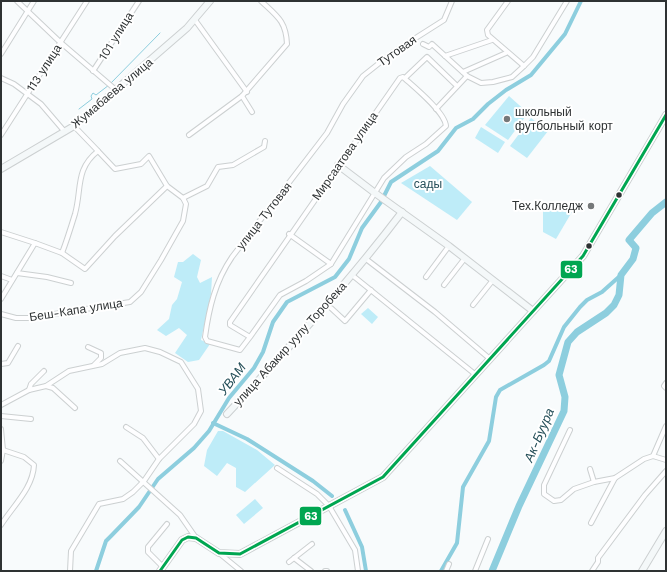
<svg xmlns="http://www.w3.org/2000/svg" width="667" height="572" viewBox="0 0 667 572" font-family="'Work Sans',sans-serif">
<style>
.green{fill:#beecf8}
.lines{fill:none;stroke-linecap:round;stroke-linejoin:round}
.stream{stroke:#8dcede;stroke-width:1}
.canal{stroke:#8dcede;stroke-width:4}
.river{stroke:#8dcede;stroke-width:7}
.street-casing{stroke:#ccd0d1;stroke-width:6}
.secondary-casing{stroke:#ccd0d1;stroke-width:8}
.street{stroke:#fefeff;stroke-width:4}
.secondary{stroke:#f4f8f9;stroke-width:6}
.bus-1-casing{stroke:#fff;stroke-width:6}
.bus-1{stroke:#00a651;stroke-width:3}
.poi-dot{fill:#757879;stroke:#fff;stroke-width:1.5}
.bus-dot{fill:#2e3233;stroke:#fff;stroke-width:1.5}
.labels{text-anchor:middle;dominant-baseline:central;stroke-width:4;stroke-linejoin:round;paint-order:stroke}
.street-label{font-size:12px;fill:#2e3233;stroke:#fff}
.poi-label{font-size:12px;fill:#2e3233;stroke:#fff;text-anchor:start}
.park-label{font-size:12px;fill:#264f5a;stroke:#fff}
.water-label{font-size:13px;font-style:italic;fill:#254f59;stroke:#fff}
.line-badge{stroke:#fff;stroke-width:1.5}
.badge-label{font-size:11px;text-anchor:middle;font-weight:bold;fill:#fff}
</style>
<rect width="100%" height="100%" fill="#f8fbfc"/>
<!-- green -->
<g class="green">
<polygon points="509,96 528,113 508,140 485,125"/>
<polygon points="531,118 548,131 527,158 510,146"/>
<polygon points="481,127 505,142 498,153 475,138"/>
<polygon points="430,166 472,202 457,220 401,183"/>
<polygon points="560,202 576,205 556,239 543,232 543,210"/>
<polygon points="193,254 201,260 197,277 200,283 212,277 211,294 201,340 210,344 199,360 188,362 175,353 187,335 179,328 166,336 157,330 169,319 172,305 177,299 182,282 174,277 178,262 183,262"/>
<polygon points="368,308 378,317 372,324 361,314"/>
<polygon points="218,431 223,431 257,450 275,465 245,492 236,487 236,468 227,463 217,476 204,466 207,450"/>
<polygon points="255,499 263,508 244,524 236,515"/>
</g>
<g class="lines">
<!-- stream -->
<g class="stream">
<polyline points="111,83 160,33"/>
<polyline points="79,109 92,99 91,96 93,93 96,95 109,85"/>
</g>
<!-- canal -->
<g class="canal">
<polyline points="213,423 247,439 313,481 332,496"/>
<polyline points="345,510 362,547 366,571"/>
<polyline points="96,571 106,541 111,536 139,507 158,479 194,448 209,431 229,398 254,368 263,352 273,322 287,302 335,277 349,259 362,228 381,202 391,182 438,151 456,128 473,119 488,104 506,90 531,75 565,34 581,1"/>
<polyline points="441,571 457,543 463,487 489,441 496,397 500,390 544,365 549,361 564,327 580,307 587,300 602,292 621,275"/>
</g>
<!-- river -->
<polyline class="river" points="492,571 519,506 564,411 565,397 559,375 568,342 577,332 606,313 614,305 619,295 621,275 633,259 636,248 629,240 652,213 666,202"/>
<!-- street casing -->
<g class="street-casing">
<g id="street">
<polyline points="17,1 60,42 116,90"/>
<polyline points="508,1 487,30 488,35 524,66 533,57 567,1"/>
<polyline points="195,20 247,92"/>
<polyline points="423,44 429,47 432,44 467,76 481,83 493,82 512,77 524,66"/>
<polyline points="1,54 34,1"/>
<polyline points="445,56 492,40"/>
<polyline points="93,71 139,1"/>
<polyline points="463,72 506,53"/>
<polyline points="1,78 14,84 41,104 65,132"/>
<polyline points="405,78 427,57 457,86"/>
<polyline points="242,96 252,112"/>
<polyline points="436,109 467,76"/>
<polyline points="1,135 87,1"/>
<path d="M189 135 242 96 287 44C286 21 277 16 261 1"/>
<polyline points="183,198 207,186 218,167 233,165 264,147 265,141"/>
<polyline points="1,232 35,243 1,299"/>
<polyline points="289,234 331,264"/>
<polyline points="35,243 62,253 85,269 115,236 167,186"/>
<path d="M62 253C67 240 71 227 75 214 82 189 75 169 98 151L74 126"/>
<polyline points="366,259 435,312 490,359"/>
<polyline points="17,273 47,277 71,283"/>
<polyline points="352,275 476,375"/>
<polyline points="1,276 12,280"/>
<polyline points="426,277 449,246"/>
<polyline points="444,285 465,258"/>
<polyline points="473,305 493,280"/>
<polyline points="331,308 345,321 371,290"/>
<polyline points="1,314 16,318 29,318 130,302 141,292 161,260 183,221 186,204 183,198 167,186 149,156 141,164 115,169 98,151"/>
<path d="M250 337 280 295 306 281 331 264 384 178 406 157 426 144 446 126C445 112 414 87 403 77L400 78 230 322V325L250 337 240 350 207 341 205 337C209 308 215 282 232 257L327 133 343 104 363 76 392 53 444 20 452 1"/>
<polyline points="88,347 101,353 101,358 94,365"/>
<polyline points="1,364 8,363 18,346"/>
<polyline points="666,383 664,386 666,388"/>
<polyline points="46,386 53,388 75,408"/>
<polyline points="29,390 31,384 44,371"/>
<polyline points="1,405 29,390 46,386 69,371 102,364 120,353 145,348 160,352 181,362 198,389 201,411 194,424 159,459 144,481 133,492 123,499 99,504 71,551 70,571"/>
<polyline points="1,416 31,419"/>
<polyline points="126,427 143,438 159,459"/>
<polyline points="1,429 3,450 1,461"/>
<polyline points="570,430 544,485 544,494 554,501 561,500 574,489 594,482 615,478 644,459 653,456 666,460"/>
<polyline points="653,456 666,426"/>
<polyline points="120,461 180,515 196,538"/>
<polyline points="277,468 317,494 329,506 355,550 358,571"/>
<polyline points="590,469 594,482"/>
<polyline points="591,523 615,478"/>
<path d="M1 525C13 506 33 488 34 465L24 457 3 450"/>
<polyline points="219,553 241,571"/>
<polyline points="294,558 311,571"/>
<polyline points="289,562 312,544"/>
<polyline points="163,567 148,552 148,547 167,524"/>
<polyline points="325,571 327,571"/>
<polyline points="446,571 449,564"/>
<polyline points="475,571 488,539"/>
<polyline points="592,571 598,562 598,558 645,495 666,471"/>
</g>
</g>
<!-- secondary casing -->
<g class="secondary-casing">
<g id="secondary">
<polyline points="338,165 375,193 449,246 533,311"/>
<polyline points="1,169 74,126 187,28 210,1"/>
<path d="M227 414C288 349 348 283 402 212"/>
<polyline points="160,571 182,540 188,537 196,538 219,553 240,554 383,477 583,256 666,115"/>
<polyline points="642,571 666,531"/>
</g>
</g>
<!-- street -->
<use href="#street" class="street"/>
<!-- secondary -->
<use href="#secondary" class="secondary"/>
<!-- bus-1 casing -->
<g class="bus-1-casing">
<polyline id="bus-1" points="160,571 182,540 188,537 196,538 219,553 240,554 383,477 583,256 666,115"/>
</g>
<!-- bus-1 -->
<use href="#bus-1" class="bus-1"/>
</g>
<!-- markers -->
<g class="poi-dot">
<circle cx="507" cy="119" r="4"/>
<circle cx="591" cy="206" r="4"/>
</g>
<g class="bus-dot">
<circle cx="619" cy="195" r="3.5"/>
<circle cx="589" cy="246" r="3.5"/>
</g>
<g class="labels">
<!-- street labels -->
<g class="street-label">
<text transform="translate(116 36) rotate(-58)">101 улица</text>
<text transform="translate(397 51) rotate(-35)">Тутовая</text>
<text transform="translate(44 68) rotate(-57)">113 улица</text>
<text transform="translate(112 93) rotate(-40)">Жумабаева улица</text>
<text transform="translate(345 156) rotate(-55)">Мирсаатова улица</text>
<text transform="translate(264 216) rotate(-52)">улица Тутовая</text>
<text transform="translate(76 310) rotate(-9)">Беш-Капа улица</text>
<text transform="translate(290 344) rotate(-48)">улица Абакир уулу Торобека</text>
</g>
<!-- poi labels -->
<g class="poi-label">
<text x="515" y="112">школьный<tspan x="515" dy="14">футбольный корт</tspan></text>
<text x="583" y="206" text-anchor="end">Тех.Колледж</text>
</g>
<!-- park labels -->
<g class="park-label">
<text x="428" y="184">сады</text>
</g>
<!-- water labels -->
<g class="water-label">
<text transform="translate(232 379) rotate(-53)">УВАМ</text>
<text transform="translate(539 435) rotate(-67)">Ак-Буура</text>
</g>
</g>
<g class="line-badge">
<rect x="560" y="260" width="23" height="19" rx="4" fill="#00a651"/>
<rect x="299" y="506" width="23" height="20" rx="4" fill="#00a651"/>
</g>
<g class="badge-label">
<text x="571" y="273">63</text>
<text x="311" y="520">63</text>
</g>
<!-- border -->
<rect width="667" height="572" fill="none" stroke="#2e3233" stroke-width="4"/>
</svg>
